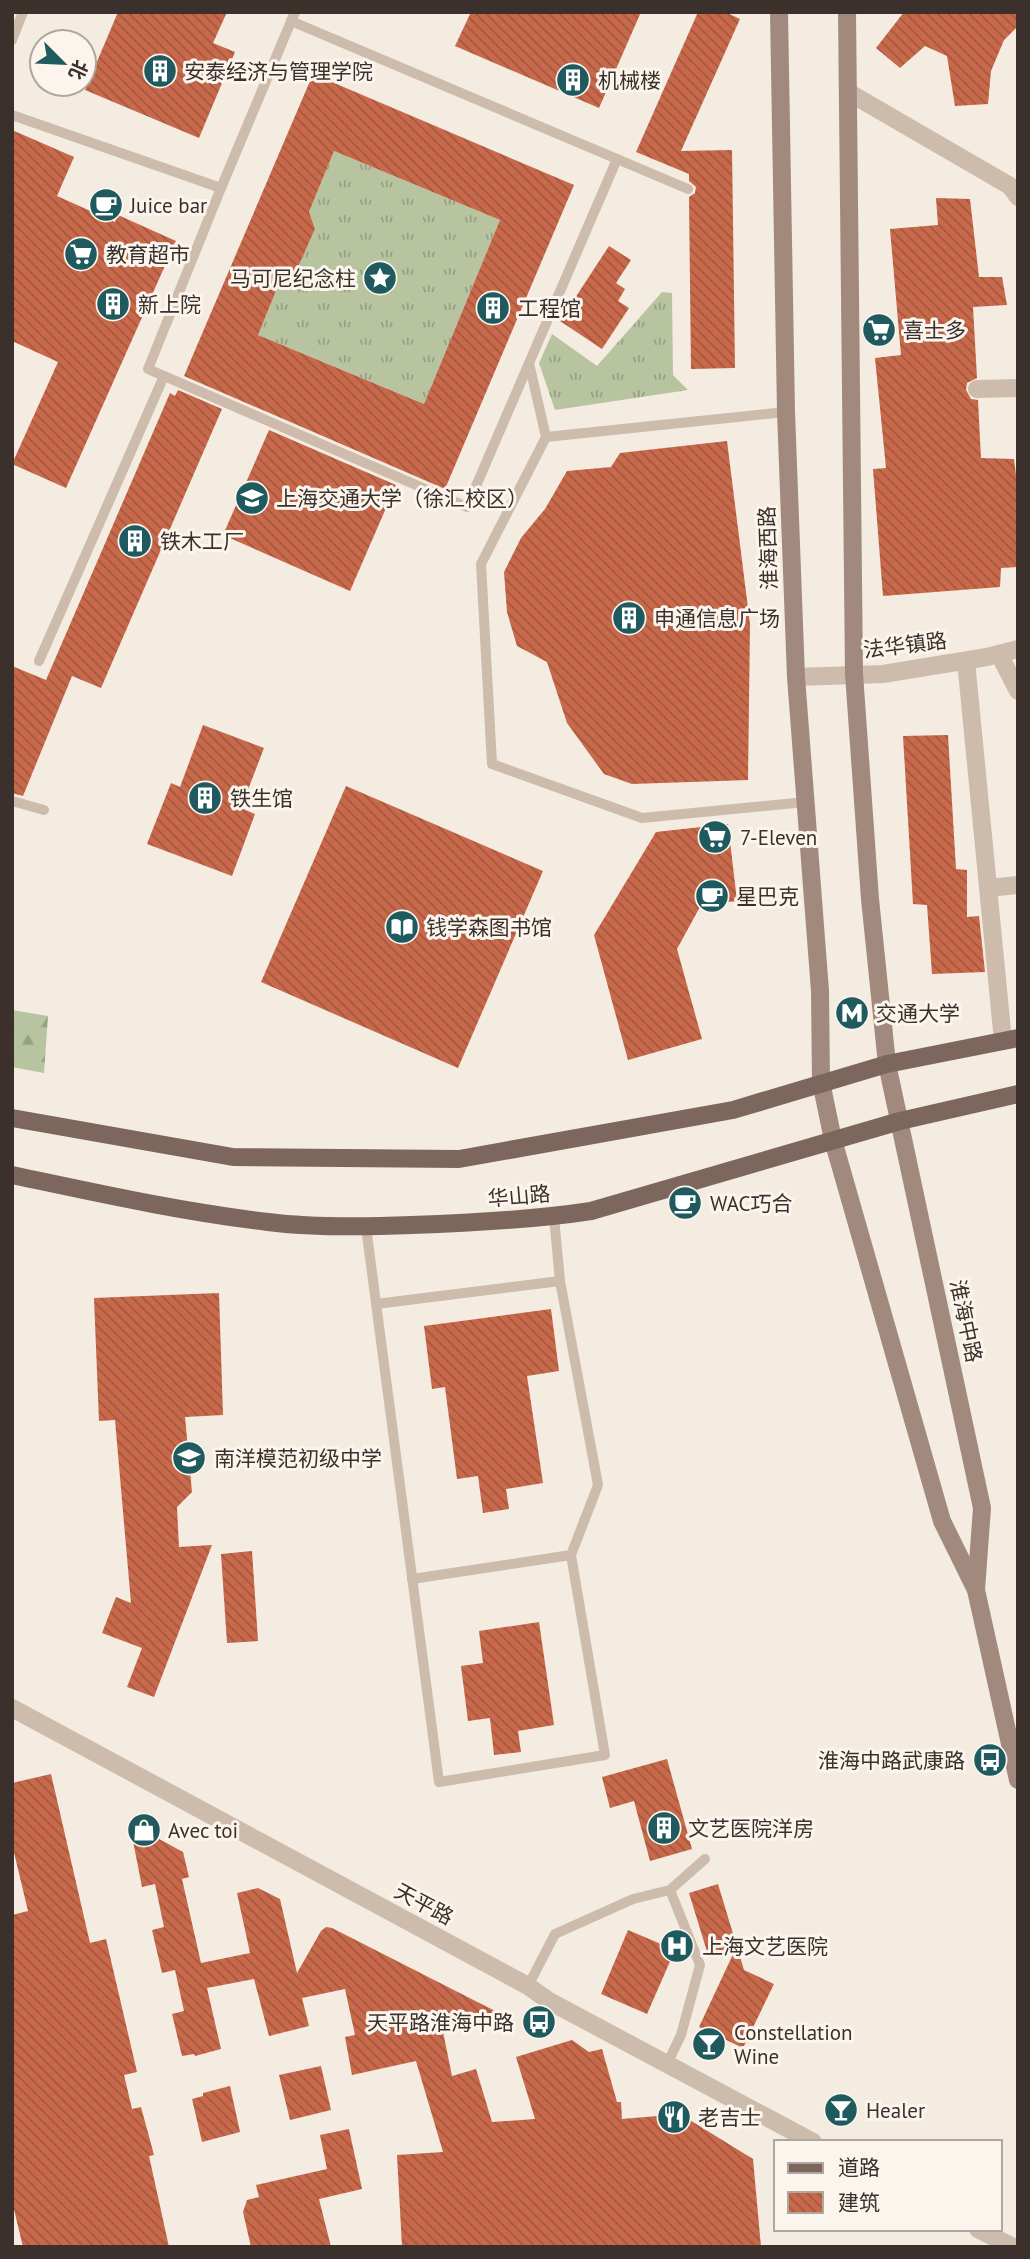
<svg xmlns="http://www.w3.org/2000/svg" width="1030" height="2259" viewBox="0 0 1030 2259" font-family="'PT Sans','Noto Sans SC',sans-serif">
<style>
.grass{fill:url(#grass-tufts)}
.forest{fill:url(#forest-firs)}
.building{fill:url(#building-back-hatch);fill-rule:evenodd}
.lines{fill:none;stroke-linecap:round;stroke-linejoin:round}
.service{stroke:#cdbbac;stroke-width:10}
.minor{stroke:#cdbbac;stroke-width:18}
.tertiary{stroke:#cdbbac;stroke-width:18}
.secondary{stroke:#a18a7d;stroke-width:18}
.primary{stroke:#7d675c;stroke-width:18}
.labels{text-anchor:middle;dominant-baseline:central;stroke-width:6;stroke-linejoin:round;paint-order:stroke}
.poi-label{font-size:21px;fill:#3b302b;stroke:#fbf5ee;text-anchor:start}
.street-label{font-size:21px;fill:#3b302b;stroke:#fbf5ee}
</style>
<defs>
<pattern id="grass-tufts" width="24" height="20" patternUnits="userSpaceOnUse" patternTransform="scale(1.75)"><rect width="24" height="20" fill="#b8c4a0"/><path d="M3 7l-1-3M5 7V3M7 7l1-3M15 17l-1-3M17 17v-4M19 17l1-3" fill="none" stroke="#97a083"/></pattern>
<pattern id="forest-firs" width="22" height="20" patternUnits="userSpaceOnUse" patternTransform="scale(1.75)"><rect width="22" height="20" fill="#b8c4a0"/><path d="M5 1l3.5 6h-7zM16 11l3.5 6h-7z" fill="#97a083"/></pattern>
<pattern id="building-back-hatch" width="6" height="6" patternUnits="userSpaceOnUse" patternTransform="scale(1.75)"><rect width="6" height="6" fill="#c8694b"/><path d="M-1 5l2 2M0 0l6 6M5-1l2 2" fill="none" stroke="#a4573f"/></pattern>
</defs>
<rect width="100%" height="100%" fill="#f4ebe1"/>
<!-- grass -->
<g class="grass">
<polygon points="334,151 500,220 424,404 258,335 280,281 296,272 315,229 309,212"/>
<polygon points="662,292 672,293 673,375 688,390 555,410 539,363 552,334 597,366"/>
</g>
<!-- forest -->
<polygon class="forest" points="12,1010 48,1016 44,1073 12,1067"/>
<!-- building -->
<g class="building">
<polygon points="118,12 227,12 213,43 235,52 199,138 85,90"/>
<polygon points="471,12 641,12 599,108 455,46"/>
<polygon points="698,12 725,12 740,19 681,151 732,150 735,368 691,369 689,197 695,193 696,187 689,181 689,174 636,152"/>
<polygon points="904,12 1018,12 1018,26 1004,40 991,71 988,104 955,106 947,56 925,46 900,68 876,48"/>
<path d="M313 74 574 185 445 489 184 376ZM334 151 500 220 424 404 258 335 280 281 296 272 315 229 309 212Z"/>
<polygon points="12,130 74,157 57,196 115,222 118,215 176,241 66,488 12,464 58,362 12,341"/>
<polygon points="936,198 970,199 979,277 1002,277 1007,305 973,307 977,378 967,383 966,390 971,399 978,400 981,458 1014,459 1018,492 1018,567 1001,568 1000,587 883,596 873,469 886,468 875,358 901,355 890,229 938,225"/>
<polygon points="609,246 631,260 616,283 625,289 618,301 629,308 602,349 560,321"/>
<polygon points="178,390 222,409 101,688 72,676 23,796 12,793 12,666 46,680 170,393 175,396"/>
<polygon points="269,430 396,485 350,591 223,535"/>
<polygon points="727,441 750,624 748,780 632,784 604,774 567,723 547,662 517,646 507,612 504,572 521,538 545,509 567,471 611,467 620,453"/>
<polygon points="203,725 264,748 241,808 255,814 232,876 147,844 171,783 180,787"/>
<polygon points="948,735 956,869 967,870 967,917 979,916 985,972 932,974 927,905 913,904 903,736"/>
<polygon points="346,786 543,871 458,1068 261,982"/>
<polygon points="728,824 737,901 701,905 677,949 702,1039 628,1060 594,935 656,832"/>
<polygon points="219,1293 223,1415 185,1417 192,1492 177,1507 179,1547 212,1545 154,1697 127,1687 142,1648 102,1633 116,1597 131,1603 115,1420 99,1421 94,1298"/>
<polygon points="551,1309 559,1371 527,1376 543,1483 506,1489 509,1509 483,1513 478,1476 457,1479 445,1387 432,1389 424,1326"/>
<polygon points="252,1551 258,1641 227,1643 221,1554"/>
<polygon points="539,1622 554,1725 518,1731 521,1752 494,1755 490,1718 468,1721 461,1666 483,1663 479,1631"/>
<polygon points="667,1759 692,1849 650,1861 634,1801 610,1808 602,1777"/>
<polygon points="51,1774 90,1943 106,1939 137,2072 124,2075 132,2109 141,2107 154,2155 149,2156 169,2247 23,2247 12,2201 12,1915 28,1911 12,1844 12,1783"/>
<polygon points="148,1833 183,1852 189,1877 182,1879 201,1963 250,1953 237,1893 258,1888 280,1899 297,1973 321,1931 326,1927 332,1928 501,2014 442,2027 452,2076 476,2069 492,2122 535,2119 516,2057 572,2040 589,2052 602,2049 617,2102 621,2102 622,2119 680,2114 753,2159 761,2247 402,2247 397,2155 443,2152 416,2061 352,2075 345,2037 355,2035 345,1989 302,1998 309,2026 269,2036 254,1979 207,1988 221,2049 195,2056 194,2054 182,2056 172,2014 184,2011 175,1970 162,1973 152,1930 164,1927 155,1884 142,1887 132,1836"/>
<polygon points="718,1884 744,1970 774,1984 743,2048 699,2027 735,1950 709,1958 689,1893"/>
<polygon points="628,1930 675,1950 647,2014 601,1994"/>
<polygon points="321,2066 331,2110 290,2120 279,2075"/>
<polygon points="230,2086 240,2132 202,2142 192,2099 203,2096 203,2093"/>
<polygon points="349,2129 362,2189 319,2199 331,2247 251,2247 243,2212 247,2200 259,2197 256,2185 327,2169 320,2135"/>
</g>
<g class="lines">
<!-- service -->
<g class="service">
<polyline points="291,21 688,189"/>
<polyline points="12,40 23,12"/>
<polyline points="12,115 221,188 295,12"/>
<polyline points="221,188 148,369 467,507 617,159"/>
<polyline points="529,363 546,437"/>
<polyline points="786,412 546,437 481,564 492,764 642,818 806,802"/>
<polyline points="39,661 164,376"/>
<polyline points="12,801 44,810"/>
<polyline points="366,1227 439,1782 605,1755 571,1555 598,1485 560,1281 554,1217"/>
<polyline points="376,1304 560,1281"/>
<polyline points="412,1579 571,1555"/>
<polyline points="670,1890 705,1859"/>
<polyline points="528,1986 555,1934 633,1899 670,1890 700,1965 681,2035 667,2064"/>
</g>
<!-- minor -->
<g class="minor">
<polyline points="848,92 1010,186 1018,197"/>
<polyline points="977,389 1018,388"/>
<polyline points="999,654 1018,691"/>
<polyline points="966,661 1003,1041"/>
<polyline points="988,888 1018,885"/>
<polyline points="12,1708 528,1986 549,2001 813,2142"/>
<polyline points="978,2229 1013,2247"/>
</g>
<!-- tertiary -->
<polyline class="tertiary" points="796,677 883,674 987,657 1018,649"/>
<!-- secondary -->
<g class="secondary">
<polyline points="779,12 786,412 796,677 820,991 821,1082 833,1140 942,1521 976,1590 1018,1780"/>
<polyline points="847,12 854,674 870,899 887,1064 982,1508 976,1590"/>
</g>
<!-- primary -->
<g class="primary">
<polyline points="12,1118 233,1157 459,1159 733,1110 887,1064 1018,1038"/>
<path d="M12 1175C97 1193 182 1212 268 1222 315 1228 364 1227 412 1225 472 1223 532 1220 591 1211L900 1121 1018 1094"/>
</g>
</g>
<!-- icons -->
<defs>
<g id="building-disc" transform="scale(1.75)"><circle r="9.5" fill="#1f5a5e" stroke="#fbf5ee"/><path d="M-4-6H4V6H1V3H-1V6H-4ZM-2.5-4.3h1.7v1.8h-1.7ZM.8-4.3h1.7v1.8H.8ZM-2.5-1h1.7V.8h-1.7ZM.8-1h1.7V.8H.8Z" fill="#fff"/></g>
<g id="cafe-disc" transform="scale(1.75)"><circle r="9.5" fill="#1f5a5e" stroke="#fbf5ee"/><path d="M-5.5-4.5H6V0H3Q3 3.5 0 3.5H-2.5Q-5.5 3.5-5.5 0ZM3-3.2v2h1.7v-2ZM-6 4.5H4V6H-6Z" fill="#fff"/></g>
<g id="supermarket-disc" transform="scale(1.75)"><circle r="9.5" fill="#1f5a5e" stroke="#fbf5ee"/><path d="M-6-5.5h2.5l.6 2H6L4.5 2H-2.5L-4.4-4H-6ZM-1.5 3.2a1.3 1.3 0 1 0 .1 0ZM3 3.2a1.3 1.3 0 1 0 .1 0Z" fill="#fff"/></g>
<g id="sight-disc" transform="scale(1.75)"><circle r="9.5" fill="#1f5a5e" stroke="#fbf5ee"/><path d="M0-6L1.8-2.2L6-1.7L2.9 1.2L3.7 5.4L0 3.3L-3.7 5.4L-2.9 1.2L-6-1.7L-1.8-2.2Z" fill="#fff"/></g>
<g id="university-disc" transform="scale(1.75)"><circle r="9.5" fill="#1f5a5e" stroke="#fbf5ee"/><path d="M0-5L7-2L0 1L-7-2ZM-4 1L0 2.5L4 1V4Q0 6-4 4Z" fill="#fff"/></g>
<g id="library-disc" transform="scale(1.75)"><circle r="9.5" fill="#1f5a5e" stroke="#fbf5ee"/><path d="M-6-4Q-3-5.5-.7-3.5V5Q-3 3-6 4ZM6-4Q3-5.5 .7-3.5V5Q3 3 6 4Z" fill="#fff"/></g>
<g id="metro-disc" transform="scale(1.75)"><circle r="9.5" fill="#1f5a5e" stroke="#fbf5ee"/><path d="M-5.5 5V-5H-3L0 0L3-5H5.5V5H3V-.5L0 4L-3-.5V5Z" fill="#fff"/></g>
<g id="school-disc" transform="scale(1.75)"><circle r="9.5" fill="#1f5a5e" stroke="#fbf5ee"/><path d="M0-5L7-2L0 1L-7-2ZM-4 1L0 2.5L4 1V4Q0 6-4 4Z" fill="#fff"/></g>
<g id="bus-disc" transform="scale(1.75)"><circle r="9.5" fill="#1f5a5e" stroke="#fbf5ee"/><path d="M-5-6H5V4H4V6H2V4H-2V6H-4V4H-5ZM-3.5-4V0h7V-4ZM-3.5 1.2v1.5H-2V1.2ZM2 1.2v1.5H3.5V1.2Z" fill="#fff"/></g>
<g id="shop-disc" transform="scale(1.75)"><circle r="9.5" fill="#1f5a5e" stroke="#fbf5ee"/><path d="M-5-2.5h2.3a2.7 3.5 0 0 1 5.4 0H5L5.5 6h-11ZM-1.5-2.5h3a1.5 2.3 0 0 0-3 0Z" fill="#fff"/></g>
<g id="hospital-disc" transform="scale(1.75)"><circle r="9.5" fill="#1f5a5e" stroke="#fbf5ee"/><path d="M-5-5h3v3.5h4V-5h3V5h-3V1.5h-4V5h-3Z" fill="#fff"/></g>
<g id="bar-disc" transform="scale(1.75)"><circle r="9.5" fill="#1f5a5e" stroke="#fbf5ee"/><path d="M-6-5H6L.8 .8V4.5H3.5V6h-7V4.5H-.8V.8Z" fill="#fff"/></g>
<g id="restaurant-disc" transform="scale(1.75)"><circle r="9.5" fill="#1f5a5e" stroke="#fbf5ee"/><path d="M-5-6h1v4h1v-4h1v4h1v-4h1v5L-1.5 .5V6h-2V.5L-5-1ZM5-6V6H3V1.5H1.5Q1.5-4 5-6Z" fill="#fff"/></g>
</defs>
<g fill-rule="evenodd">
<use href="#building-disc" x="160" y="71"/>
<use href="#building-disc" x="573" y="80"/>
<use href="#cafe-disc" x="106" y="205"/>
<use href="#supermarket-disc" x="81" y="254"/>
<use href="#sight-disc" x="380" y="278"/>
<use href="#building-disc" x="113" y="304"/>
<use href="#building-disc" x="493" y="308"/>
<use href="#supermarket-disc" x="879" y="330"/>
<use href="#university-disc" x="252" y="498"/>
<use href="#building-disc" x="135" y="541"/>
<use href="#building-disc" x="629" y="618"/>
<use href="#building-disc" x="205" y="798"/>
<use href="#supermarket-disc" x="715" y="837"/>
<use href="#cafe-disc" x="712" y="896"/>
<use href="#library-disc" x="402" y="927"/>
<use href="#metro-disc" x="852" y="1013"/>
<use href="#cafe-disc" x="685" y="1203"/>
<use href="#school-disc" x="189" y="1458"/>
<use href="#bus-disc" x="990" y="1760"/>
<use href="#building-disc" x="664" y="1828"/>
<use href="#shop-disc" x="144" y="1830"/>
<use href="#hospital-disc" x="677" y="1946"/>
<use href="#bus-disc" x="539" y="2022"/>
<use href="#bar-disc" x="709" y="2044"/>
<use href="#bar-disc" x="841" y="2110"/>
<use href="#restaurant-disc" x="674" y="2117"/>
</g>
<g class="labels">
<!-- poi labels -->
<g class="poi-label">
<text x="184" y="71">安泰经济与管理学院</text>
<text x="598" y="80">机械楼</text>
<text x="130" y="205">Juice bar</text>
<text x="106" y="254">教育超市</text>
<text x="356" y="278" text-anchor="end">马可尼纪念柱</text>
<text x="138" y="304">新上院</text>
<text x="518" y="308">工程馆</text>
<text x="903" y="330">喜士多</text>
<text x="276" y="498">上海交通大学（徐汇校区）</text>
<text x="160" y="541">铁木工厂</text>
<text x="654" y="618">申通信息广场</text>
<text x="230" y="798">铁生馆</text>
<text x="740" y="837">7-Eleven</text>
<text x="736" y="896">星巴克</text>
<text x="426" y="927">钱学森图书馆</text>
<text x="876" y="1013">交通大学</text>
<text x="710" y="1203">WAC巧合</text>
<text x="214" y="1458">南洋模范初级中学</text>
<text x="965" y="1760" text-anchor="end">淮海中路武康路</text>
<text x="688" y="1828">文艺医院洋房</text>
<text x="168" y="1830">Avec toi</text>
<text x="702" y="1946">上海文艺医院</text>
<text x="514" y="2022" text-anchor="end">天平路淮海中路</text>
<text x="734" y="2032">Constellation<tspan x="734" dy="24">Wine</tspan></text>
<text x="866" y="2110">Healer</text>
<text x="698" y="2117">老吉士</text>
</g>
<!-- street labels -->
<g class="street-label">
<text transform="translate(768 548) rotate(-92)">淮海西路</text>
<text transform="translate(905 645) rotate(-7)">法华镇路</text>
<text transform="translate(519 1196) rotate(-5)">华山路</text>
<text transform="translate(966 1321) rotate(78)">淮海中路</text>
<text transform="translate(424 1904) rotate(28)">天平路</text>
</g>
</g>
<!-- border -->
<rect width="1030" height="2259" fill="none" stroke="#3b302b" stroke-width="28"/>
<!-- legend -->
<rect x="774" y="2140" width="228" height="91" fill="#fbf5ee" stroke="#aea6a0" stroke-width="2"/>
<rect x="788" y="2163" width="35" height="10" fill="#7d675c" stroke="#aea6a0" stroke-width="2"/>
<text x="838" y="2175" font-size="21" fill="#3b302b">道路</text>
<rect x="788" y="2192" width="35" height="21" fill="url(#building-back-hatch)" stroke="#aea6a0" stroke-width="2"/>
<text x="838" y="2210" font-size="21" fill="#3b302b">建筑</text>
<!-- north arrow -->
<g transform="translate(63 63) rotate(114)"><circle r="33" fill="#fbf5ee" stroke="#aea6a0" stroke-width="2"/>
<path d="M0-5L12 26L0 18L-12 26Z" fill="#1f5a5e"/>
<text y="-10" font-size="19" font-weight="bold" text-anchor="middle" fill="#3b302b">北</text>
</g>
</svg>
